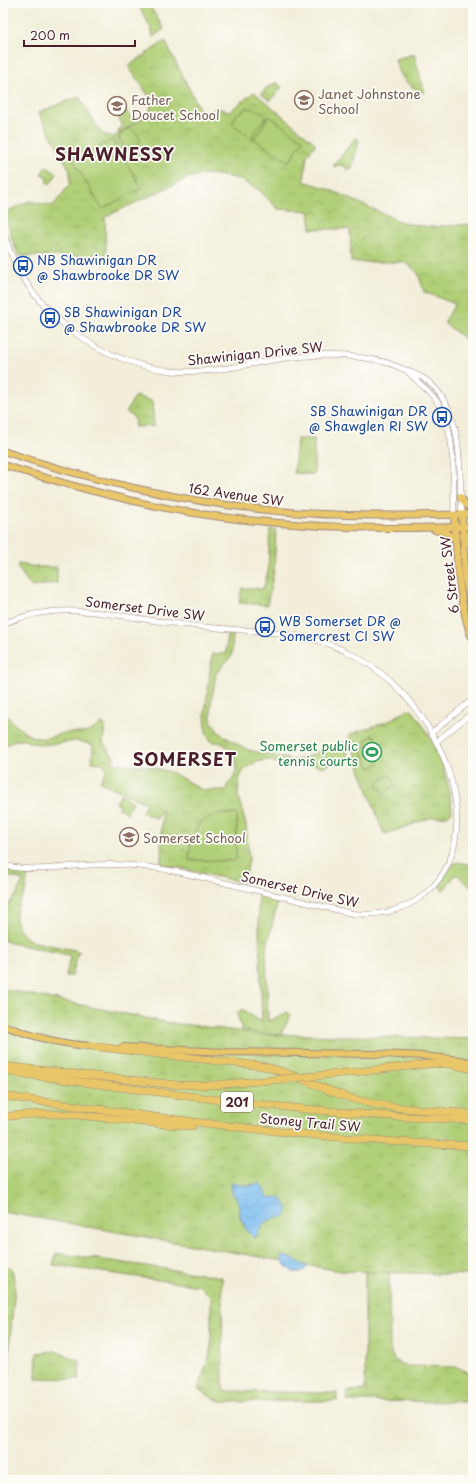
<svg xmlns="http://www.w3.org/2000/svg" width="476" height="1483" viewBox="0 0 476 1483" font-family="'Playpen Sans',sans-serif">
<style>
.grass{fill:url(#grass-tufts);stroke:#7d7751}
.park{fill:url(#park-crowns);stroke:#7d7751}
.pitch{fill:#b0cf77;stroke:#7d7751}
.water{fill:url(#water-waves);stroke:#616e8d}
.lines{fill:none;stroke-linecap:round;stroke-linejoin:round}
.minor-casing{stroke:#9e8682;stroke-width:6}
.major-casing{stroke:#9e8682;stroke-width:8}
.highway-casing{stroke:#9e8682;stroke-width:8}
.minor{stroke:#fff;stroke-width:5}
.major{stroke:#e9c769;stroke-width:6}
.highway{stroke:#e9c769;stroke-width:7}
.highway-bridge-casing{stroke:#9e8682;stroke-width:8;stroke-linecap:butt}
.highway-bridge{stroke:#e9c769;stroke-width:7}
.labels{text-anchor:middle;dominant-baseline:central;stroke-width:3.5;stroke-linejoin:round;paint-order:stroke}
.shield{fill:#fdfcf7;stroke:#806168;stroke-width:1}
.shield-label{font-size:12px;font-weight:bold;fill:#4a1f2b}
.education-label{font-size:13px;fill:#785e54;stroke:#fdfcf7;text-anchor:start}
.transit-label{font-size:13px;fill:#164399;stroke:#fdfcf7;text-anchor:start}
.street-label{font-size:13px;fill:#4a1f2b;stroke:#fdfcf7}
.leisure-label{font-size:13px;fill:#27864d;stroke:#fdfcf7;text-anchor:end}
.district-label{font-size:17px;font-weight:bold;letter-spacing:1px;fill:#4a1f2b;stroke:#fdfcf7}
</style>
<defs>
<pattern id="grass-tufts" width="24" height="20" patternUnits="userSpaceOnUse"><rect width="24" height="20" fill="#b0cf77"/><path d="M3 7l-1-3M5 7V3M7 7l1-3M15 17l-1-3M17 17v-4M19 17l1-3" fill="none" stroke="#99b167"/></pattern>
<pattern id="park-crowns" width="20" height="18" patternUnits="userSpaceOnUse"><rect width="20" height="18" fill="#b0cf77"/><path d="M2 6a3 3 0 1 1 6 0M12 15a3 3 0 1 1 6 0" fill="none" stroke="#99b167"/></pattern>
<pattern id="water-waves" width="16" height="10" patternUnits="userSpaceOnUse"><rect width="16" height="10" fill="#78bcef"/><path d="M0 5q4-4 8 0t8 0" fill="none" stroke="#69a1cd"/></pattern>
</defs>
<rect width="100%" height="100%" fill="#fdfcf7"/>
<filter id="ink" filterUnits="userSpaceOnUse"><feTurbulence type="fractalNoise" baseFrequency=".025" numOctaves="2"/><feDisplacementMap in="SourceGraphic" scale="8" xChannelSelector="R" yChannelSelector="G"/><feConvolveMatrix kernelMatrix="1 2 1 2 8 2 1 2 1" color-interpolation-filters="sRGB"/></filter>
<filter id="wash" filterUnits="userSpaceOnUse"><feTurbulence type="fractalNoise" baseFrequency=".012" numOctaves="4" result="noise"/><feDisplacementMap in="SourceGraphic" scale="16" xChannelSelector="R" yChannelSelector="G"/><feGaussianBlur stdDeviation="0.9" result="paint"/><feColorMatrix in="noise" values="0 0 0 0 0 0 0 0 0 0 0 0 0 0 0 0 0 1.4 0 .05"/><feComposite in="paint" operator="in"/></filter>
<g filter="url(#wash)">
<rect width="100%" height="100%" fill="#f2eed9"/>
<!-- grass -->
<g class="grass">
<polygon points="356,137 359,141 352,168 347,170 347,167 338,165 336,167 333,166"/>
<polygon points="3,989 165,1022 263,1034 473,1039 473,1275 340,1271 3,1212"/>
</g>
<!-- park -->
<g class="park">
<polygon points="137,3 148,3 164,29 153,37 150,26"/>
<polygon points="165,41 203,116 217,108 230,111 254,92 316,144 307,155 304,181 326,188 404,223 430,227 473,224 473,345 444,323 455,304 424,292 418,273 405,262 351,262 350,229 311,229 309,211 278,209 259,190 239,179 218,175 205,174 188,178 105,217 106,256 19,256 12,240 5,212 29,201 53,206 70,184 70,170 38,112 79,97 102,134 114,137 150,113 151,99 128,66"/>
<path d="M414 54 425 93C408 88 399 76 395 59Z"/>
<polygon points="277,82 282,87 270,101 261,94 266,88"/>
<polygon points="135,396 152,401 154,426 135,427 134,417 126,412"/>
<polygon points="297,439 314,439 314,475 294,473"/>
<polygon points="270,529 276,530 274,571 267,605 239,603 242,588 263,589 268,571"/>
<polygon points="18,564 37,567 57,567 57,583 32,587 17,567"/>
<path d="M227 632 233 633 232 655 216 674 211 704V720L218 731 224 736 248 750 294 760 306 757 343 742 349 757 323 767 308 763 292 767 267 760 256 762 246 768 242 773 239 780 238 796 246 825 249 859 245 883 161 864 162 810H161L157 819 142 812 146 803 100 782 107 769 102 763 92 762 93 745 78 741 43 745 32 743 24 740H15L3 747V712C15 723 27 741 46 738 53 737 59 733 67 733 83 732 88 736 101 723L105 725 103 743 114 757 113 763 152 767 173 773 202 790H227V785C239 776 240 759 229 749 227 747 224 744 221 743 219 742 215 742 212 742L206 733 205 713 212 654H226Z"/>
<path d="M407 710H412C435 739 449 775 452 812L447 816 430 818 386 834 383 832 349 738 351 734 389 721Z"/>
<polygon points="121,794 133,802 127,813 119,808 120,805 116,803"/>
<polygon points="458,862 473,865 473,889 456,874 443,891 440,887 440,884 453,864"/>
<path d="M9 870 28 873C27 878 27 884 26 889 25 895 20 900 18 906 12 921 20 936 34 942L79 951 72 976H66L70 957 69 955 11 943 3 940V911L16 895 23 880 3 875Z"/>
<polygon points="258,895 278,900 266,951 268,1021 288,1012 291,1015 280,1035 243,1032 237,1014 242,1009 262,1022"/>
<polygon points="56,1253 222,1277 223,1391 337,1393 337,1401 220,1402 198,1389 211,1351 211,1297 200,1286 53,1265"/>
<polygon points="3,1267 12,1268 15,1286 10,1340 9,1383 3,1383"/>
<polygon points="365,1272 389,1272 390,1349 394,1360 406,1366 457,1367 473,1375 473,1402 347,1401 347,1391 365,1390"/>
<polygon points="55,1351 80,1361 79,1379 36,1378 37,1353"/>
</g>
<!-- pitch -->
<g class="pitch">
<polygon points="123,107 135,123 119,133 117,131 123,126 115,112"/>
<path d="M247 108C256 109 260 110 266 117L253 134V138H250L248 135 232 124 236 115Z"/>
<polygon points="269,116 303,140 289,162 254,139"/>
<path d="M130 128C135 133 140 134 140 142L136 147 127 150 119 139 120 135Z"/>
<polygon points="112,140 142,188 102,209 73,160"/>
<polygon points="46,166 57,174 49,185 47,183 46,176 41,174"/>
<polygon points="374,735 384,754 376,758 379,763 370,768 361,750 368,746 365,740"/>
<polygon points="390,775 396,785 384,793 377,783"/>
<polygon points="219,814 237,814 236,859 234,861 189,860 191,838 201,821"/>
</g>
<!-- water -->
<g class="water">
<path d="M231 1182 246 1186 260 1183 268 1197 281 1198 288 1209 285 1217C267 1217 263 1224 255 1239L247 1231 240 1217 238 1201 232 1192Z"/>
<polygon points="281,1256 291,1258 308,1267 301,1272 293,1272 283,1263"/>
</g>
</g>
<g filter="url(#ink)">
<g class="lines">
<!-- minor casing -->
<g class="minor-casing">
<g id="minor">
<path d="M3 228C11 264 33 299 61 322 93 349 130 366 171 371 206 374 239 366 273 360 310 354 352 353 388 363 394 365 400 368 406 370 423 377 433 382 443 399 463 428 459 479 462 515"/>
<path d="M407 371C416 381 428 389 436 400 457 430 453 479 454 515"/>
<path d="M3 624C61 599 112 616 171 623 190 625 210 628 229 629 277 633 315 633 359 658 387 675 411 699 428 727 458 775 475 852 425 894 404 911 377 917 350 913L179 872C150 866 121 863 91 865 60 866 34 873 3 865"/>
<polyline points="431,733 473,699"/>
<polyline points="436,742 473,712"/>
</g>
</g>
<!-- major casing -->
<g class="major-casing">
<g id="major">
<path d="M3 451C95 482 191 504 289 512 350 517 412 516 473 514"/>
<path d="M3 465C57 482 111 497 166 508 238 522 312 527 385 528 415 528 444 528 473 526"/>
<polyline points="460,497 466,505 473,509"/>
<path d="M454 515C457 558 458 601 473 642"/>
<polyline points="462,515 465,578 473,617"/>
<polyline points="435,530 447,533 455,539"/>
<polyline points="466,543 468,534 473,529"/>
<path d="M3 1025C33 1037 62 1045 94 1046"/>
<polyline points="123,1047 226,1052 379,1054 424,1056 460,1060 473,1063"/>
</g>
</g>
<!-- highway casing -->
<g class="highway-casing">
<g id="highway">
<path d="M90 1046 262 1066C295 1073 324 1091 357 1100 394 1110 435 1110 473 1114"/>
<polyline points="3,1066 177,1085 214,1085 282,1079"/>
<path d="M3 1071C159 1093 315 1115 473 1120"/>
<polyline points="315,1076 430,1064 450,1064 473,1069"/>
<path d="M3 1096C159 1118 315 1140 473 1146"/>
<path d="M3 1117C65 1107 130 1124 192 1126"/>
</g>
</g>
<!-- minor -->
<use href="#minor" class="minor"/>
<!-- major -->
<use href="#major" class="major"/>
<!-- highway -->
<use href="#highway" class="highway"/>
<!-- highway-bridge casing -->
<g class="highway-bridge-casing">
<polyline id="highway-bridge" points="282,1079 315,1076"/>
</g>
<!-- highway-bridge -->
<use href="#highway-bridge" class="highway-bridge"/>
</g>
</g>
<!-- icons -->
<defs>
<g id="school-ring" transform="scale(1)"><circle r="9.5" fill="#fdfcf7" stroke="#8d6e63" stroke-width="1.5"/><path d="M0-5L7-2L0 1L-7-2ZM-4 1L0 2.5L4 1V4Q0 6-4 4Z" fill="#8d6e63"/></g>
<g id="bus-ring" transform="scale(1)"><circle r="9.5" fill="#fdfcf7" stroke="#1a4fb4" stroke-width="1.5"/><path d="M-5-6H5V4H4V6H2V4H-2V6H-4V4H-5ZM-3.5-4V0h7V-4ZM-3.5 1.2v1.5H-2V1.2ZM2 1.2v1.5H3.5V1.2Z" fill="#1a4fb4"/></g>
<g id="stadium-ring" transform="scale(1)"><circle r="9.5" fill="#fdfcf7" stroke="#2e9e5b" stroke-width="1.5"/><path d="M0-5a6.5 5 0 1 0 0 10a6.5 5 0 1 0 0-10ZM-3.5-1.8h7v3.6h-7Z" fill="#2e9e5b"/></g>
</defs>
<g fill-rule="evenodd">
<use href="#school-ring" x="304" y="100"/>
<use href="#school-ring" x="117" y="106"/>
<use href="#bus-ring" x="23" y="266"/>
<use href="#bus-ring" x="50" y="318"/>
<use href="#bus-ring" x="442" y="417"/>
<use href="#bus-ring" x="265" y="627"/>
<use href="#stadium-ring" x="372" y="752"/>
<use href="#school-ring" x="129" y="837"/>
</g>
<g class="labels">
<!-- shield labels -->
<rect class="shield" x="221" y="1092" width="32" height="20" rx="3"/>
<g class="shield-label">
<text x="237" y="1102">201</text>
</g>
<!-- education labels -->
<g class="education-label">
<text x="318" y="93">Janet Johnstone<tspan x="318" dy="15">School</tspan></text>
<text x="131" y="99">Father<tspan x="131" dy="15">Doucet School</tspan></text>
<text x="143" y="837">Somerset School</text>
</g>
<!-- transit labels -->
<g class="transit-label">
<text x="37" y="259">NB Shawinigan DR<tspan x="37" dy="15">@ Shawbrooke DR SW</tspan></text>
<text x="64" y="311">SB Shawinigan DR<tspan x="64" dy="15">@ Shawbrooke DR SW</tspan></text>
<text x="428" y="410" text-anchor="end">SB Shawinigan DR<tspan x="428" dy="15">@ Shawglen RI SW</tspan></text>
<text x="279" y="620">WB Somerset DR @<tspan x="279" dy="15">Somercrest CI SW</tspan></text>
</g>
<!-- street labels -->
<g class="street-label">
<text transform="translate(255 353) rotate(-6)">Shawinigan Drive SW</text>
<text transform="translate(236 494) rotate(8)">162 Avenue SW</text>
<text transform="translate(449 575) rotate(-97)">6 Street SW</text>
<text transform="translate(145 608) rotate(7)">Somerset Drive SW</text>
<text transform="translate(300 889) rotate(13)">Somerset Drive SW</text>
<text transform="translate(310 1122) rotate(5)">Stoney Trail SW</text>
</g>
<!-- leisure labels -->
<g class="leisure-label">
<text x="358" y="745">Somerset public<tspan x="358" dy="15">tennis courts</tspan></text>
</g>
<!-- district labels -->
<g class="district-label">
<text x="115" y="154">SHAWNESSY</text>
<text x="185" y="759">SOMERSET</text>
</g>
</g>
<!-- margin -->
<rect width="476" height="1483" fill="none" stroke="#fdfcf7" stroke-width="16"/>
<!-- scale -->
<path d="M24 40v6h111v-6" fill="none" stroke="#4a1f2b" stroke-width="2"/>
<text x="30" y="40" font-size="12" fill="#4a1f2b" stroke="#fdfcf7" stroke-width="3" paint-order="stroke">200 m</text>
</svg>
